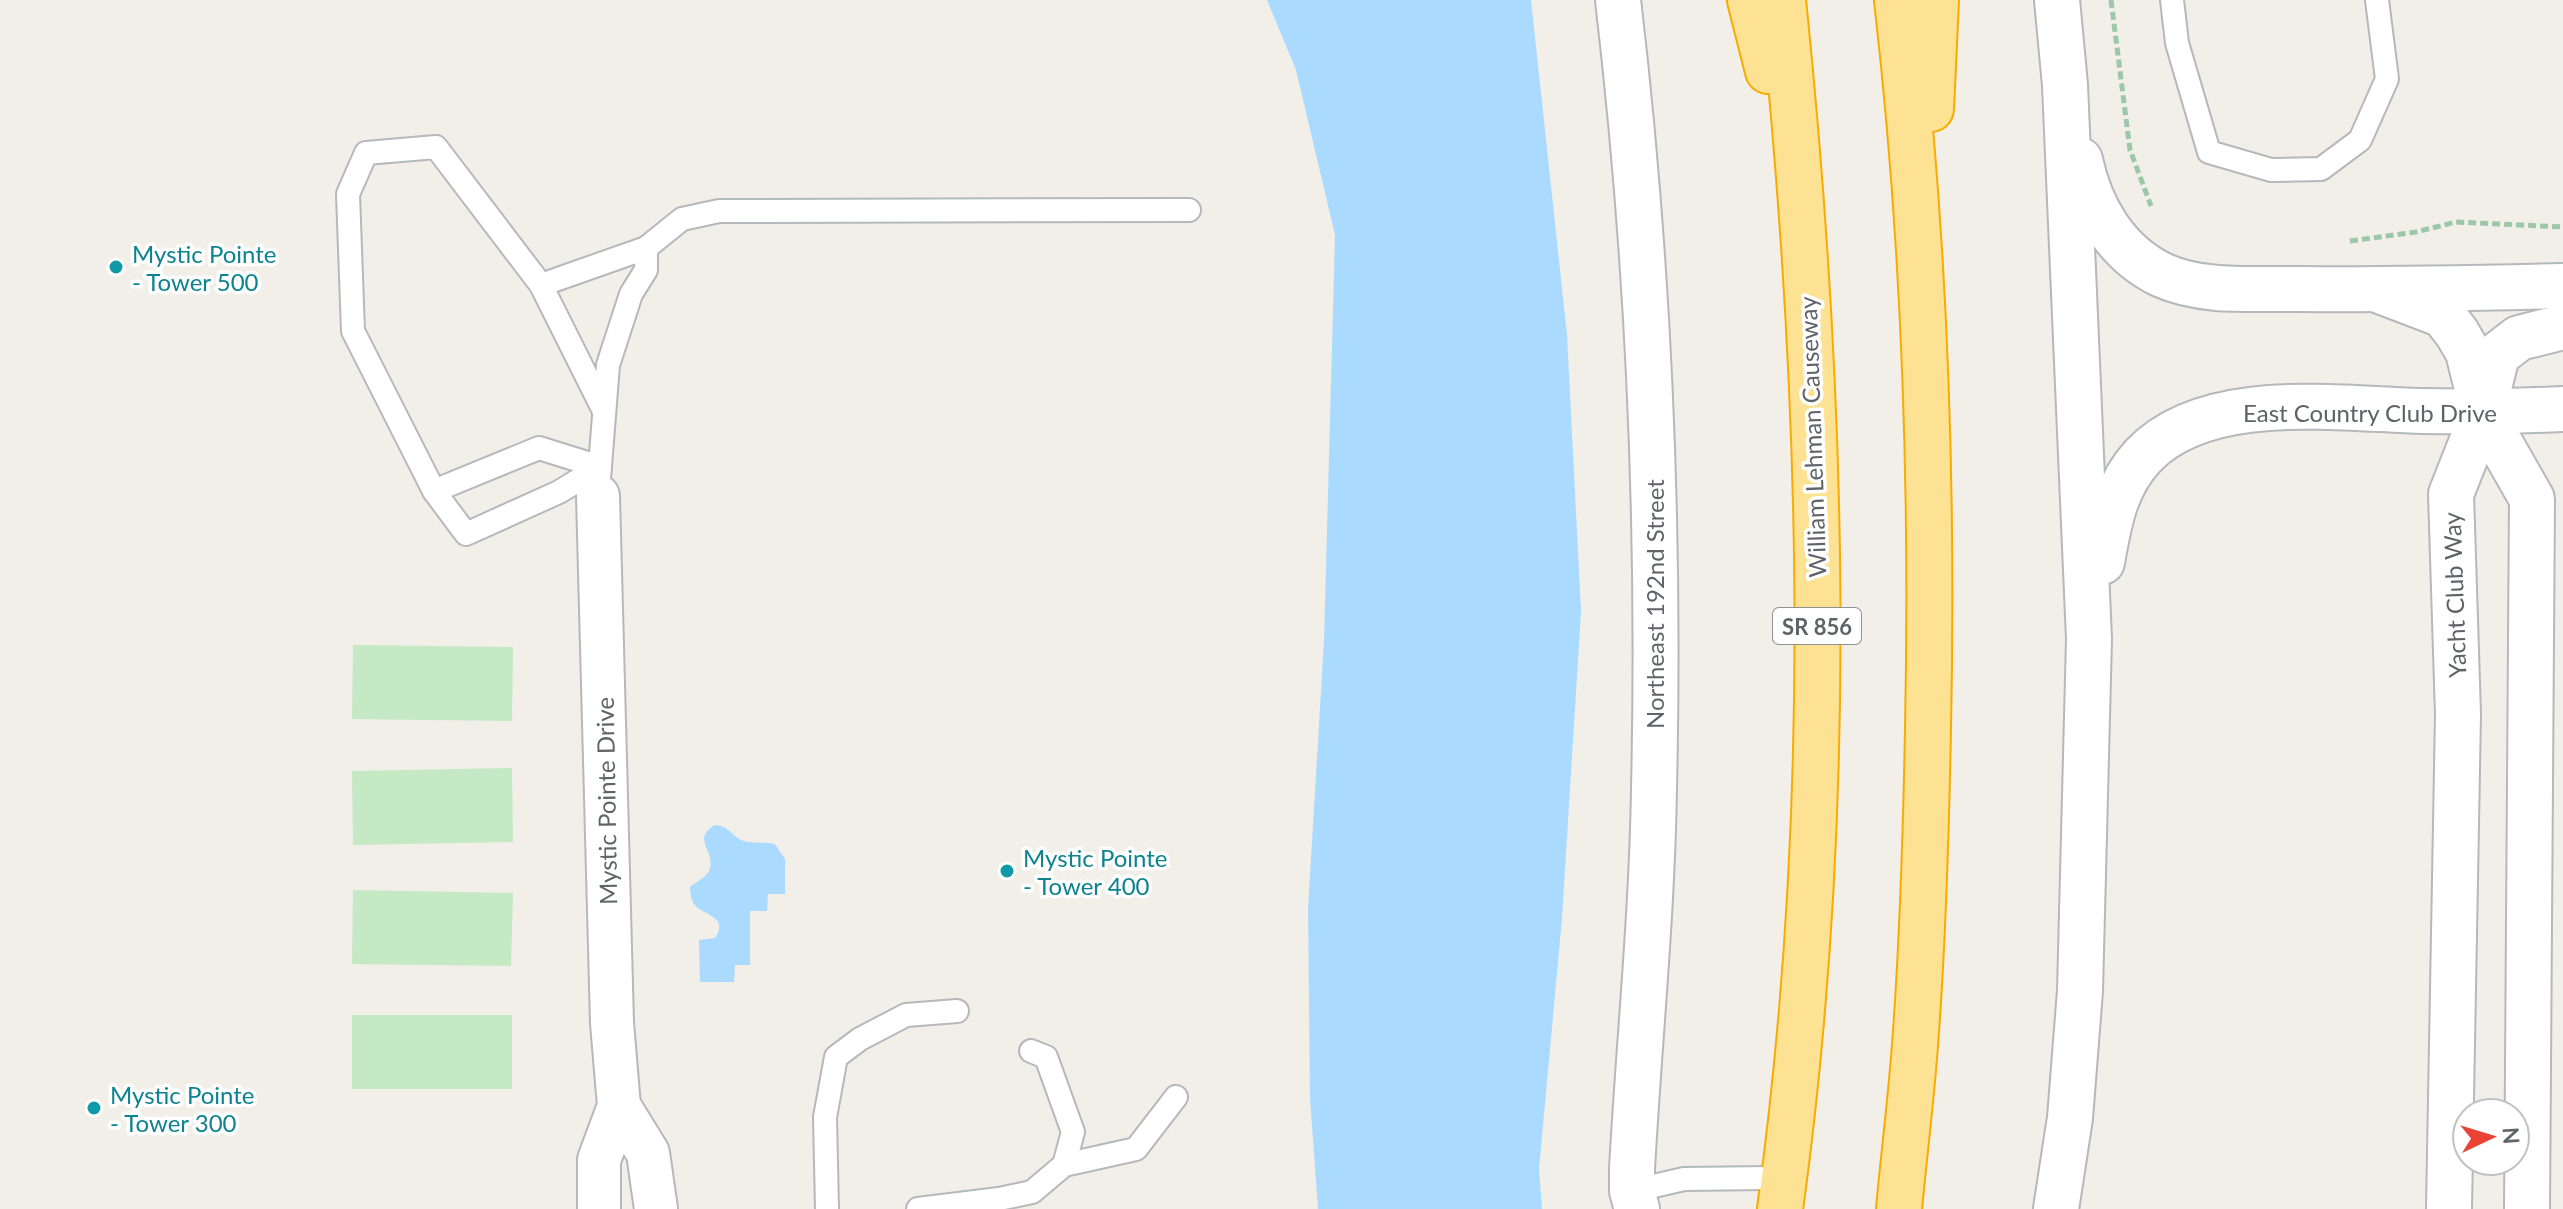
<svg xmlns="http://www.w3.org/2000/svg" width="2563" height="1209" viewBox="0 0 2563 1209" font-family="Lato,sans-serif">
<style>
.green{fill:#c5e8c5}
.water{fill:#aadaff}
.lines{fill:none;stroke-linecap:round;stroke-linejoin:round}
.service-casing{stroke:#b5b8bc;stroke-width:26}
.minor-casing{stroke:#b5b8bc;stroke-width:46}
.tertiary-casing{stroke:#b5b8bc;stroke-width:48}
.motorway-casing{stroke:#f9ab00;stroke-width:48}
.path{stroke:#9cc7a9;stroke-width:5;stroke-dasharray:8 4;stroke-linecap:butt}
.service{stroke:#fff;stroke-width:22}
.minor{stroke:#fff;stroke-width:42}
.tertiary{stroke:#fff;stroke-width:44}
.motorway{stroke:#fde293;stroke-width:44}
.culture-dot{fill:#0f9aa8;stroke:#fff;stroke-width:3}
.labels{text-anchor:middle;dominant-baseline:central;stroke-width:7;stroke-linejoin:round;paint-order:stroke}
.shield{fill:#fff;stroke:#8f9295;stroke-width:2}
.shield-label{font-size:22px;font-weight:bold;fill:#5f6368}
.culture-label{font-size:24px;fill:#0d838f;stroke:#fff;text-anchor:start}
.street-label{font-size:24px;fill:#5f6368;stroke:#fff}
</style>
<rect width="100%" height="100%" fill="#f1efe8"/>
<!-- green -->
<g class="green">
<polygon points="353,645 513,647 512,721 352,719"/>
<polygon points="512,768 513,842 353,845 352,771"/>
<polygon points="353,890 513,893 511,966 352,964"/>
<rect x="352" y="1015" width="160" height="74"/>
</g>
<!-- water -->
<g class="water">
<polygon points="1267,0 1531,0 1567,335 1581,611 1562,918 1539,1169 1542,1209 1318,1209 1310,1098 1308,908 1324,641 1335,235 1296,70"/>
<path d="M715 825C728 826 730 833 739 839 750 845 763 841 775 844L785 859V894H768L767 911H750V965H735L734 982H700L699 940 715 938C731 913 698 917 692 900 691 899 690 888 690 887 697 881 708 877 710 868 715 851 691 839 715 825Z"/>
</g>
<g class="lines">
<!-- service casing -->
<g class="service-casing">
<g id="service">
<polyline points="2172,0 2177,43 2209,152 2271,170 2321,169 2360,140 2387,79 2377,0"/>
<polyline points="646,248 682,219 719,211 1189,210"/>
<polyline points="541,285 646,248 646,270 631,294 608,365 599,479"/>
<polyline points="600,467 559,492 466,534 434,491 353,331 348,194 366,153 436,147 541,285 604,411"/>
<polyline points="434,491 539,448 600,467"/>
<polyline points="1031,1051 1046,1057 1073,1132 1064,1165"/>
<polyline points="1632,1191 1684,1179 1769,1178"/>
<polyline points="827,1209 825,1117 836,1057 860,1039 906,1015 957,1011"/>
<polyline points="918,1209 999,1199 1032,1192 1064,1165 1136,1149 1176,1097"/>
</g>
</g>
<!-- minor casing -->
<g class="minor-casing">
<g id="minor">
<polyline points="598,496 612,1023 619,1106 599,1160 599,1209"/>
<polyline points="619,1106 648,1153 656,1209"/>
</g>
</g>
<!-- tertiary casing -->
<g class="tertiary-casing">
<g id="tertiary">
<path d="M1618 0C1649 262 1660 526 1654 789 1652 916 1639 1042 1632 1169V1191L1637 1209"/>
<path d="M2080 160C2090 208 2116 253 2162 275 2204 294 2256 288 2300 289 2388 290 2475 288 2563 286"/>
<polyline points="2380,291 2443,315 2457,333 2468,352 2483,413 2532,499 2527,1209"/>
<path d="M2102 562C2109 523 2115 486 2143 456 2206 389 2339 409 2423 411 2470 412 2516 411 2563 409"/>
<polyline points="2056,1209 2070,1118 2080,991 2089,639 2065,85 2057,0"/>
<polyline points="2449,1209 2458,714 2451,494 2483,413 2497,355 2519,338 2563,327"/>
</g>
</g>
<!-- motorway casing -->
<g class="motorway-casing">
<g id="motorway">
<polyline points="1750,0 1768,71"/>
<path d="M1897 0C1925 242 1933 486 1928 729 1926 835 1923 940 1915 1045 1911 1100 1904 1154 1899 1209"/>
<polyline points="1931,109 1936,0"/>
<path d="M1780 1209C1835 809 1824 400 1783 0"/>
</g>
</g>
<!-- path -->
<g class="path">
<polyline points="2111,0 2130,150 2151,206"/>
<polyline points="2350,241 2416,232 2456,222 2563,227"/>
</g>
<!-- service -->
<use href="#service" class="service"/>
<!-- minor -->
<use href="#minor" class="minor"/>
<!-- tertiary -->
<use href="#tertiary" class="tertiary"/>
<!-- motorway -->
<use href="#motorway" class="motorway"/>
</g>
<!-- markers -->
<g class="culture-dot">
<circle cx="116" cy="267" r="8"/>
<circle cx="1007" cy="871" r="8"/>
<circle cx="94" cy="1108" r="8"/>
</g>
<g class="labels">
<!-- shield labels -->
<rect class="shield" x="1773" y="608" width="88" height="36" rx="6"/>
<g class="shield-label">
<text x="1817" y="626">SR 856</text>
</g>
<!-- culture labels -->
<g class="culture-label">
<text x="132" y="253">Mystic Pointe<tspan x="132" dy="28">- Tower 500</tspan></text>
<text x="1023" y="857">Mystic Pointe<tspan x="1023" dy="28">- Tower 400</tspan></text>
<text x="110" y="1094">Mystic Pointe<tspan x="110" dy="28">- Tower 300</tspan></text>
</g>
<!-- street labels -->
<g class="street-label">
<text x="2370" y="412">East Country Club Drive</text>
<text transform="translate(1812 437) rotate(-92)">William Lehman Causeway</text>
<text transform="translate(2454 595) rotate(-92)">Yacht Club Way</text>
<text transform="translate(1654 604) rotate(-90)">Northeast 192nd Street</text>
<text transform="translate(606 801) rotate(-91)">Mystic Pointe Drive</text>
</g>
</g>
<!-- north arrow -->
<g transform="translate(2491 1137) rotate(86)"><circle r="38" fill="#ffffff" stroke="#bfc1c3" stroke-width="2"/>
<path d="M0-6L14 30L0 20L-14 30Z" fill="#ea4335"/>
<text y="-12" font-size="22" font-weight="bold" text-anchor="middle" fill="#5f6368">N</text>
</g>
</svg>
